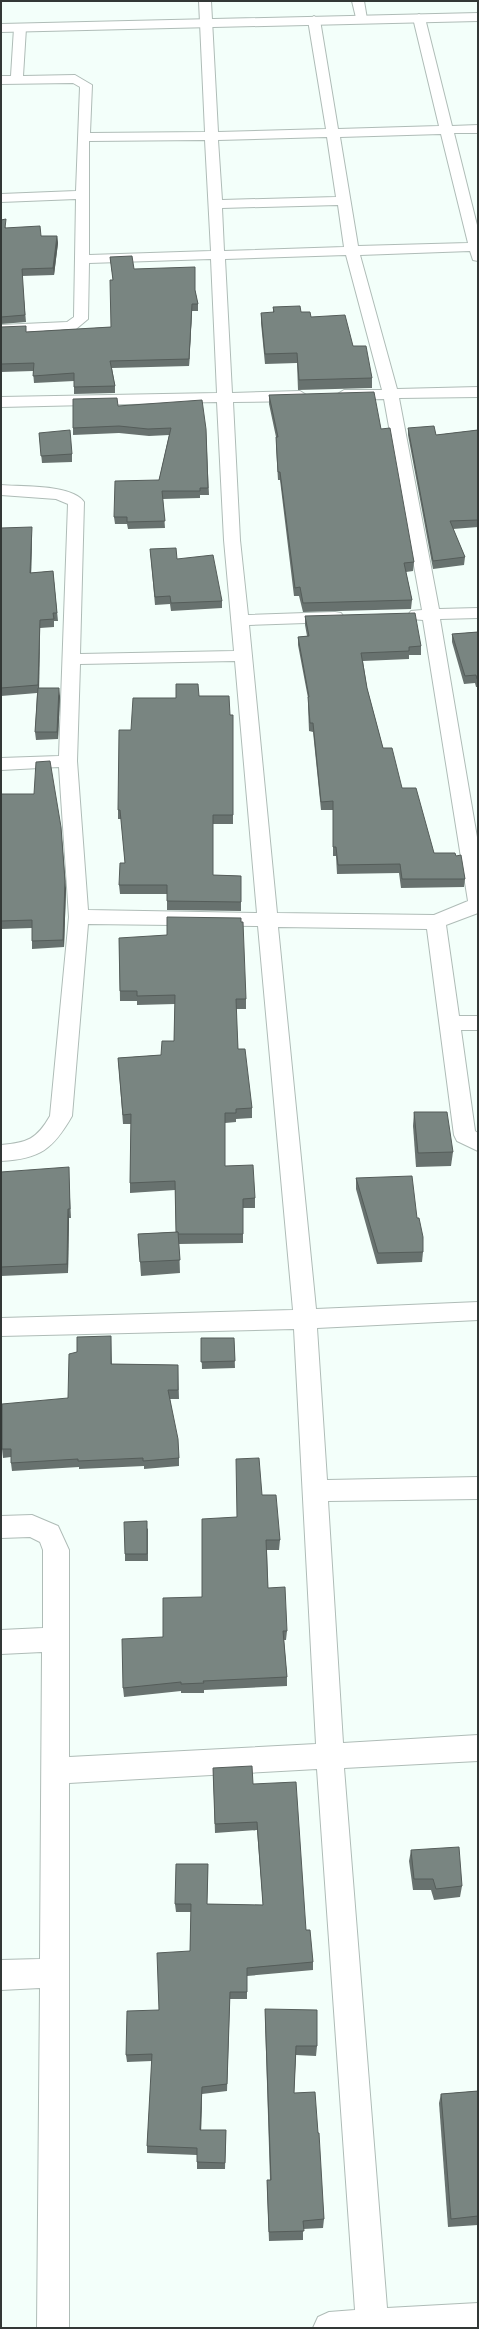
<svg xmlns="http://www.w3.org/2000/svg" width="479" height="2329" viewBox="0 0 479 2329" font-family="Montserrat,sans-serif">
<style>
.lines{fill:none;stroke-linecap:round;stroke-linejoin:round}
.minor-casing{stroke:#afbcb7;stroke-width:2}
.tertiary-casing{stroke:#afbcb7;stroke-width:2}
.minor{fill:#fff;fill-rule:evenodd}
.tertiary{fill:#fff;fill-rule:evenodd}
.wall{fill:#68726f}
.shaded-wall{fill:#555d5a}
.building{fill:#798581;stroke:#555d5a}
</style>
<rect width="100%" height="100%" fill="#f3fffa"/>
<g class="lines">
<!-- minor casing -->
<g class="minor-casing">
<g id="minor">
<path d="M199 1H211L218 132 326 129 308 20 314 16 320 20 338 129 439 126 413 18 419 14 425 18 452 126 478 125V133H454L478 229V261L473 260 470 251 360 255 397 389 478 387V397L399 398 439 609 478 608V618L440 619 478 843V913L446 925 459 1016H478V1030H461L475 1131 478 1133V1151L457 1141 454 1135 427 929 278 927 316 1309 478 1302V1320L317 1328 327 1480 478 1477V1499L328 1501 343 1743 478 1735V1761L344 1768 387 2308 478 2303V2328H313L318 2317 329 2312 355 2310 317 1769 69 1783V2328H37L40 1988 1 1990V1960L40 1959 42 1652 1 1654V1630L43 1628V1550L40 1542 30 1537 1 1538V1516L32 1515 58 1526 69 1550V1757L316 1744 294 1329 1 1336V1318L293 1310 258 926 88 924 72 1116C53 1149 40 1159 1 1161V1145C27 1143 37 1139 50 1116L69 917 59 767 1 770V758L59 756 68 504 56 499 1 495V485C21 487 72 484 84 502L80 654 234 651 224 540 217 402 1 407V397L217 393 211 259 89 263 88 319 76 329 71 330 1 333V325L67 322 74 317 76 199 1 202V194L76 191 80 87 73 83 1 84V76H11L14 28 20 24 24 25 26 28 23 76 75 75 92 85 90 133 205 132ZM441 134 468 243 358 246 340 137ZM327 137 336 197 222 200 218 140ZM205 140 211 251 89 255V141ZM338 205 344 247 224 251 222 208ZM346 255 382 390H344L336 395 344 400 384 399 422 610 411 611 408 615 411 619 423 620 468 901 434 915 277 913 249 625 335 622 341 621 344 617 341 613 335 612 248 615 240 540 233 402 300 401 308 396 300 391 232 393 225 259ZM235 661 257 913 88 910 77 761 80 664Z"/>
<polygon points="352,1 364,1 367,19 365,22 357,22"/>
</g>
</g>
<!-- tertiary casing -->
<g class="tertiary-casing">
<polygon id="tertiary" points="478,13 478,21 1,32 1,24"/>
</g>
<!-- minor -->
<use href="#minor" class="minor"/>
<!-- tertiary -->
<use href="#tertiary" class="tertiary"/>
</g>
<!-- wall -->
<g class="wall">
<polygon points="1,220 6,228 41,236 57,236 58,243 54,275 22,276 26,322 1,324"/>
<polygon points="110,257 134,269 195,290 198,304 198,311 192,311 189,366 112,368 115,386 115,393 74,394 74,381 34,383 33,371 1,372 1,327 26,332 111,327 113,280"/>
<polygon points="273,307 301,312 311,317 353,346 372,378 372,388 298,390 297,363 265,364 261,323 261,313 273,313"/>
<polygon points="269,395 381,429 414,562 413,571 406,572 412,600 411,609 303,612 299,596 294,596 280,480 278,480 276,446 276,437 269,404"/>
<polygon points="118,406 206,429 209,495 200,495 200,498 163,499 165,528 128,529 127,524 115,524 114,517 159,480 169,435 149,436 119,433 73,435 73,428"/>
<polygon points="408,428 436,435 478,430 478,527 453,529 465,557 464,565 433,569 408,435"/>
<polygon points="39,433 72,454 72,462 42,463"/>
<polygon points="1,528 32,535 31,573 53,571 58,621 54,621 54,627 40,628 39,688 60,696 58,739 36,740 35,732 37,693 1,696"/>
<polygon points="150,549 177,559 222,601 222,608 171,611 170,604 155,605"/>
<polygon points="305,616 421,646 421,655 409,655 409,659 363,661 367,688 383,748 402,788 434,853 456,856 465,879 464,887 401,888 399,873 337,874 336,856 333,856 333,810 321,810 313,732 309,731 308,706 308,698 298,645 298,637 307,636 305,625"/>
<polygon points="478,632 478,687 476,687 475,683 464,684 452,642 452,634"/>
<polygon points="199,696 230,715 233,715 233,824 213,824 213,875 241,876 241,911 167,910 167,894 120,894 119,885 125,863 121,819 118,819 118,810 131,730"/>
<polygon points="1,794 34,794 66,889 64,947 32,949 32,928 1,929"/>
<polygon points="119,938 246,999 246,1009 236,1009 238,1049 252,1108 252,1118 236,1119 236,1122 225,1123 225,1166 255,1198 255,1208 243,1208 243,1243 179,1244 180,1273 141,1276 138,1234 176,1232 175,1190 130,1193 130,1183 131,1124 123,1124 118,1058 161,1055 174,1041 175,1004 137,1005 137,1001 120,1001"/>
<polygon points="414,1112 453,1152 451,1166 416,1167 413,1126"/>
<polygon points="1,1172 69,1177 71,1218 69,1218 68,1273 1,1276"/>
<polygon points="356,1178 417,1218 423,1252 422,1262 377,1264 356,1189"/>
<polygon points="111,1336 112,1364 178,1365 179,1399 170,1399 179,1458 179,1466 144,1469 144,1466 79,1469 79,1467 12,1471 11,1463 11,1457 3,1458 2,1449 68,1398 77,1352"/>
<polygon points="201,1338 234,1338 235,1368 202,1369"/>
<polygon points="262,1495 280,1540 279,1550 267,1550 268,1588 287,1631 286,1640 284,1640 287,1677 287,1686 204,1690 204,1693 181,1693 181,1691 124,1697 123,1688 163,1637 202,1597 237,1517"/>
<polygon points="148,1528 148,1561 125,1561 125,1554"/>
<polygon points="213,1768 253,1784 306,1930 313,1962 313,1970 247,1976 247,1999 230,1999 227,2091 202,2094 201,2130 226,2130 225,2169 197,2169 197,2155 147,2153 147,2146 152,2061 127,2062 126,2055 159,2010 190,1951 191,1912 176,1912 175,1904 208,1864 207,1904 263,1905 257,1830 215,1833"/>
<polygon points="411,1850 462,1886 460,1897 434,1900 431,1890 413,1890 409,1861"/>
<polygon points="265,2009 317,2046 316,2056 296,2055 294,2093 318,2133 324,2219 323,2228 303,2229 303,2240 269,2241 267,2189 267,2180 270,2180 265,2020"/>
<polygon points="478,2091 478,2225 448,2227 439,2103 441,2094"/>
</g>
<!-- shaded-wall -->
<g class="shaded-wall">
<polygon points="57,236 58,243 54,275 53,268"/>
<polygon points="192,304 192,311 189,366 189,359"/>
<polygon points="32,527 32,535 31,581 30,573"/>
<polygon points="40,620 40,628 39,693 38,685"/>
<polygon points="59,688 60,696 58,739 57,732"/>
<polygon points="61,827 66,889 64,947 63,940"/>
<polygon points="68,1209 69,1218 68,1273 67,1264"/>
<polygon points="202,2087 202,2094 201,2136 200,2130"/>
</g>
<!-- building -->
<g class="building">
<polygon points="6,219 5,228 40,226 41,236 57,236 53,268 22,269 25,315 1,317 1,220"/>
<polygon points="132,256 134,269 195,267 195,290 198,304 192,304 189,359 110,361 115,386 74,387 74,373 33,376 34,363 1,364 1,327 26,326 26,332 111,327 110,280 113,280 110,257"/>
<polygon points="300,306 301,312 310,312 311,317 345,315 353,346 366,346 372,378 299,380 297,353 265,354 261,313 274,312 273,307"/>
<polygon points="374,392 381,429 390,428 414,562 404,563 412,600 303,603 300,587 295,588 280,472 278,472 276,437 278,437 269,395"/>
<polygon points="117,398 118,406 202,400 206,429 208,488 200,488 200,491 162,491 165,521 127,522 127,517 114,517 115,481 159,480 171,428 148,429 119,426 73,428 73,399"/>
<polygon points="434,426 436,435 478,430 478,520 450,521 465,557 433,561 408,428"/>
<polygon points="70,430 72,454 41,456 39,433"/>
<polygon points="32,527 30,573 53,571 57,613 53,613 54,619 40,620 38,685 1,688 1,528"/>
<polygon points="176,548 177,559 213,555 222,601 171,603 170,596 155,597 150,549"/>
<polygon points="415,613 421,646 409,647 409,651 361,653 367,688 383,748 392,748 402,788 416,788 434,853 455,853 456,856 461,855 465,879 402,879 400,864 338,865 336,847 333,847 333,801 321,802 313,723 310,723 308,697 309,697 298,637 309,636 305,616"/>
<polygon points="478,632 478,679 477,679 476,675 465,676 452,634"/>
<polygon points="176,684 198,684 199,696 229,696 230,715 233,715 233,815 213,815 213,875 241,876 241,902 167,901 167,885 119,885 120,863 125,863 120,810 118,810 119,730 131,730 133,698 176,698"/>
<polygon points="38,688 59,688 57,732 35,732"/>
<polygon points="50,761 61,827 65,881 63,940 32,941 32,920 1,921 1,794 34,794 36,762"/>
<polygon points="167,917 241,918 241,922 243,922 246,999 236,999 238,1049 245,1049 252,1108 236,1109 236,1113 225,1113 225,1166 253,1165 255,1198 243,1199 243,1234 178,1234 178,1232 176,1232 175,1181 130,1183 131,1114 123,1115 118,1058 161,1055 162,1041 174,1041 175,995 137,996 137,991 120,991 119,938 167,935"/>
<polygon points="414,1112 447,1112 453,1152 418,1153"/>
<polygon points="69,1167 70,1209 68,1209 67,1264 1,1267 1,1172"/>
<polygon points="412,1176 417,1218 419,1218 423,1237 423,1252 378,1253 356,1178"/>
<polygon points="178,1232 180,1260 140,1262 138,1234"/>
<polygon points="111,1336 111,1364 178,1365 178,1390 168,1390 178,1439 179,1458 143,1461 143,1458 78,1461 78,1459 11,1463 11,1449 2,1449 2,1404 68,1398 69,1354 77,1352 77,1337"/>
<polygon points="201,1338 234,1338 235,1361 201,1362"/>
<polygon points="259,1458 262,1495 276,1495 280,1540 266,1540 268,1588 285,1587 287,1631 283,1631 287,1677 203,1681 204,1683 181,1684 181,1682 123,1688 122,1639 163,1637 163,1598 202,1597 202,1519 237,1517 236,1459"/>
<polygon points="147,1521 147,1554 125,1554 124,1522"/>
<polygon points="252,1766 253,1784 296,1782 306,1930 310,1930 313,1962 247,1968 247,1992 230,1992 227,2084 202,2087 200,2130 226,2130 225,2163 197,2162 197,2148 147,2146 152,2054 126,2055 127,2011 159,2010 157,1953 190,1951 191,1904 175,1904 176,1864 208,1864 207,1904 263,1905 257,1822 215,1824 213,1768"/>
<polygon points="459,1847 462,1886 436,1889 433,1879 414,1879 411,1850"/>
<polygon points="265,2009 317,2010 317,2046 296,2046 294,2093 315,2092 318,2133 319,2133 324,2219 303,2221 304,2231 269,2232 267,2180 271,2180"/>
<polygon points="478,2091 478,2216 451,2219 441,2094"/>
</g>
<!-- border -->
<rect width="479" height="2329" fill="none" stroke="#333836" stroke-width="4"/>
</svg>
